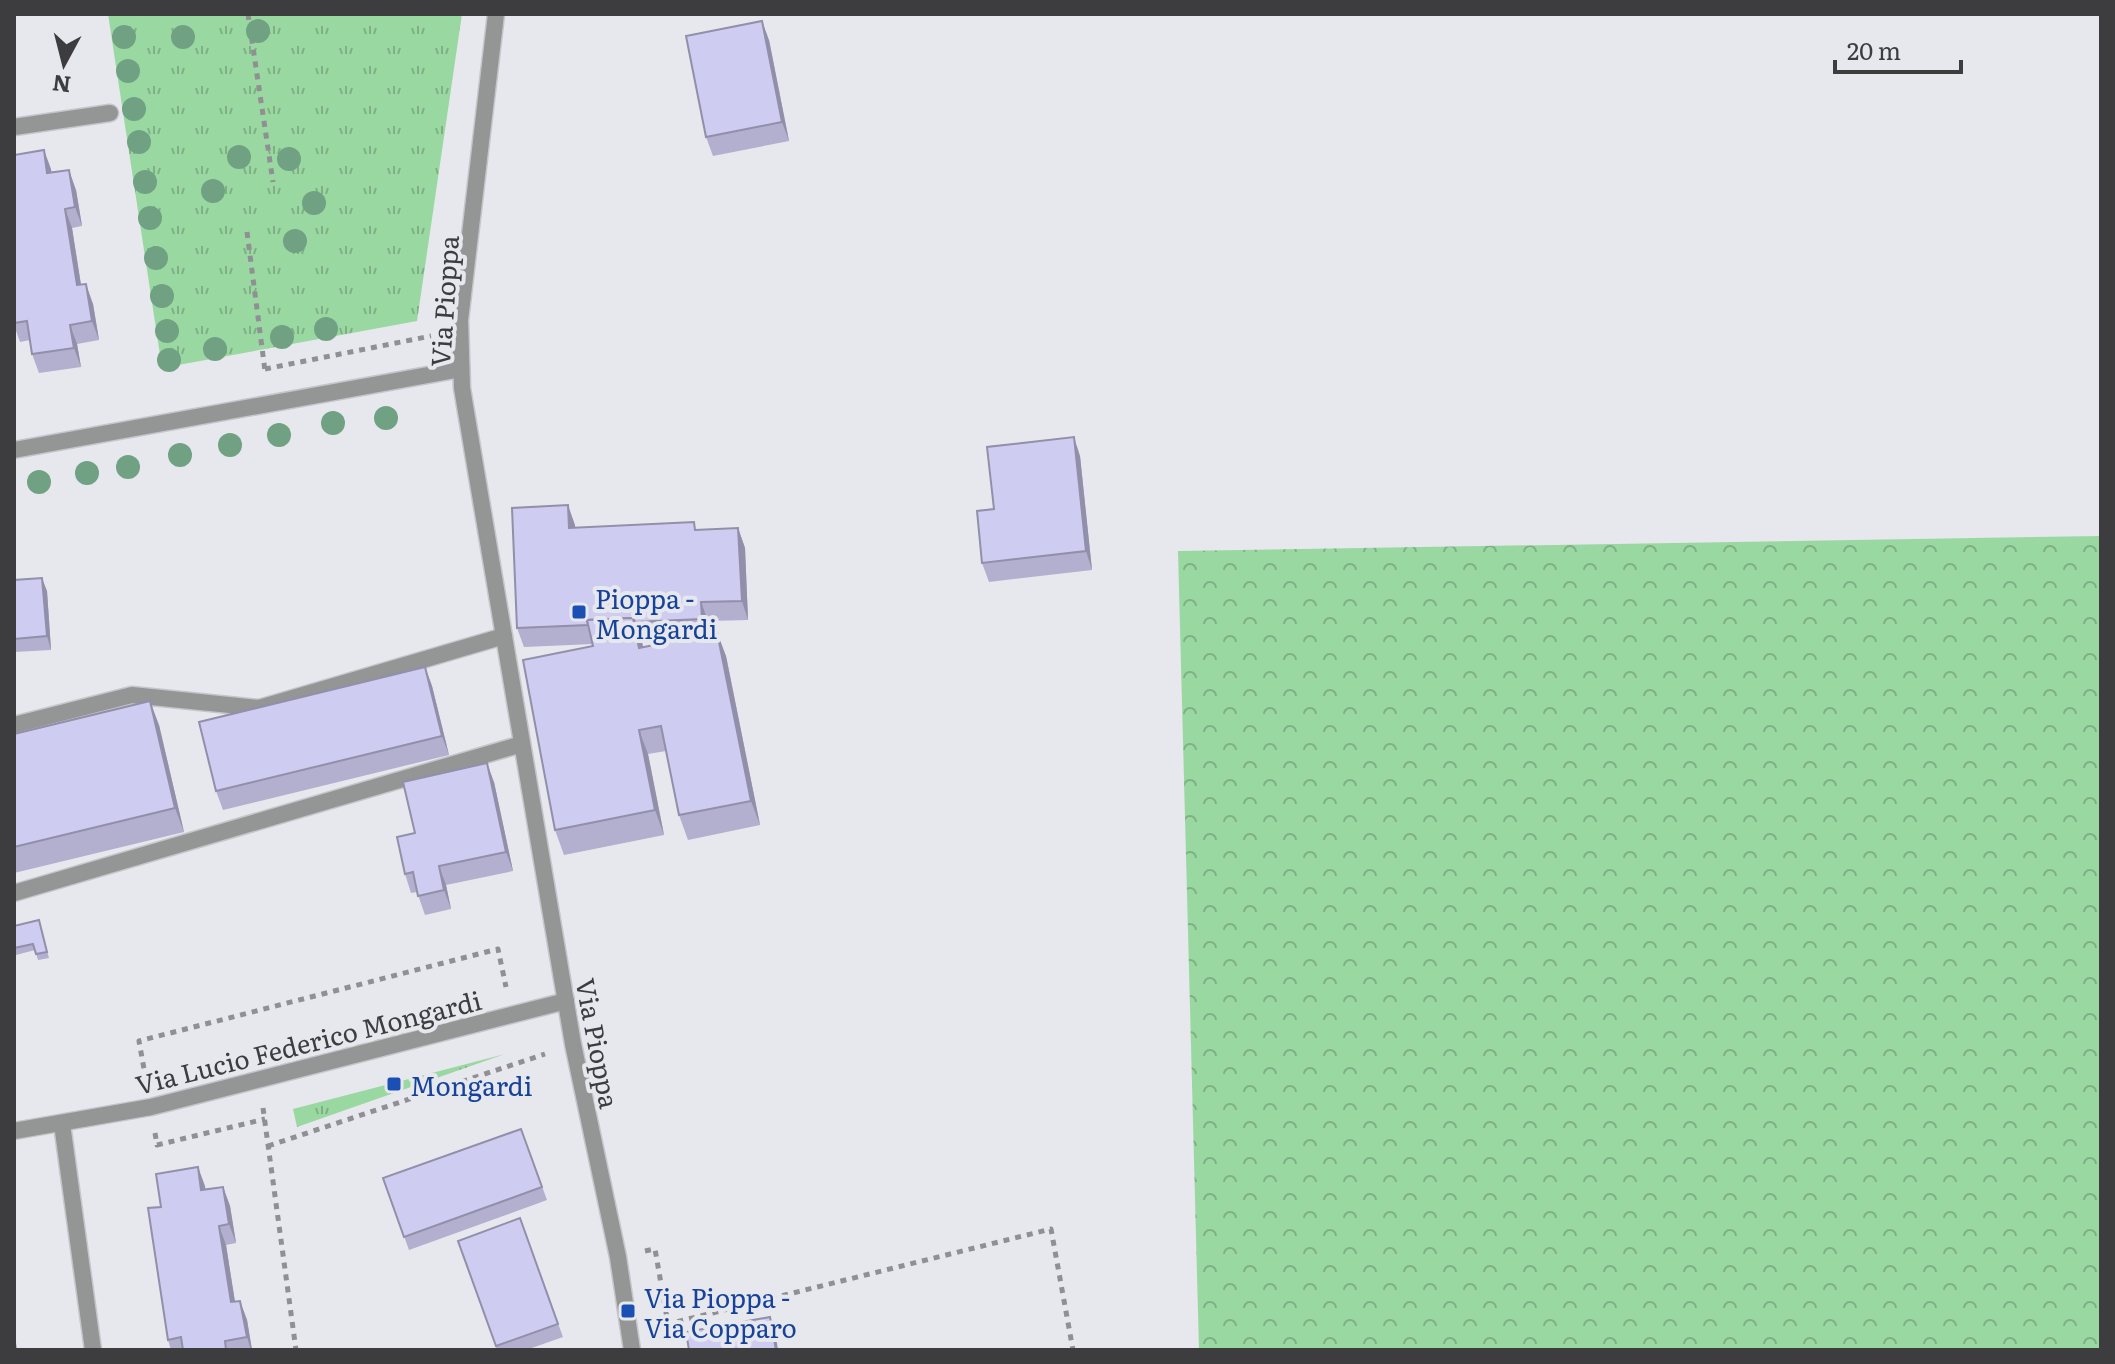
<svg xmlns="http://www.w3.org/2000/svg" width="2115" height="1364" viewBox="0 0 2115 1364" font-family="Literata,serif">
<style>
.grass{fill:url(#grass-tufts)}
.forest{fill:url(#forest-crowns)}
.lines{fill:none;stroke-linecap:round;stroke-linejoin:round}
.service-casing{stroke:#c5c5cb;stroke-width:19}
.minor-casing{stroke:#c5c5cb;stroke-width:19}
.path{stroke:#908f94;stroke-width:5;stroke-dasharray:6 6;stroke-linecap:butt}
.service{stroke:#939694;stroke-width:16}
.minor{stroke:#939694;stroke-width:16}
.tree{fill:#70a182}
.wall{fill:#b2afcf;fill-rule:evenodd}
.shaded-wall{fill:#918fa9}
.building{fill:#cfccf1;stroke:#918fa9;stroke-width:2}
.transit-dot{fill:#1a4fb4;stroke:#e7e7ee;stroke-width:3}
.labels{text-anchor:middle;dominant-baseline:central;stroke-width:8;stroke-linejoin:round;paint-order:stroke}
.street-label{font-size:26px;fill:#3d3c3f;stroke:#e7e7ee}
.transit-label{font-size:26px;fill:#164399;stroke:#e7e7ee;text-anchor:start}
</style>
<defs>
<pattern id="grass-tufts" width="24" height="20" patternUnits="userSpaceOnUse" patternTransform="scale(2)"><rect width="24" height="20" fill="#9ad8a1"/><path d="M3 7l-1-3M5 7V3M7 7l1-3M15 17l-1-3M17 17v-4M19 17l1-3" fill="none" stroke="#7fb085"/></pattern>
<pattern id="forest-crowns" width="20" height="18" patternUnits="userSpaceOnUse" patternTransform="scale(2)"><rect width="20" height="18" fill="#9ad8a1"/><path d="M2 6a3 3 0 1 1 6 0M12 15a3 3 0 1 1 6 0" fill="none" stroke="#7fb085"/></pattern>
</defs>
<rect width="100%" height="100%" fill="#e7e7ee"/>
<!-- grass -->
<g class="grass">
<polygon points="108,14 462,14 417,321 162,368"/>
<polygon points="505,1054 297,1127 293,1109"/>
</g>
<!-- forest -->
<polygon class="forest" points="2101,536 2101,1350 1199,1350 1178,551"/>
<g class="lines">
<!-- service casing -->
<g class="service-casing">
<g id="service">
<polyline points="14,725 132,695 259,708 504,636"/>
<polyline points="14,893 522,744"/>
</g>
</g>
<!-- minor casing -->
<g class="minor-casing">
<g id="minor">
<polyline points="496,14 460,320 462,388 573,1044 618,1257 632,1350"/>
<polyline points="14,127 110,113"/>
<polyline points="14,450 461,369"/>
<polyline points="62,1124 93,1350"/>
<polyline points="14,1131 151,1107 566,1001"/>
</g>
</g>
<!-- path -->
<g class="path">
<polyline points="248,14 273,182"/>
<polyline points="247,232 265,371"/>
<polyline points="265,369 431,336"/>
<polyline points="146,1080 139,1041 498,949 506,987"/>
<polyline points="263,1108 296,1350"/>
<polyline points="155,1133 157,1145 265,1119"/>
<polyline points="268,1146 545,1054"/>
<polyline points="645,1251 655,1249 668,1324 1051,1229 1073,1350"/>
</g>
<!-- service -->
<use href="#service" class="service"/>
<!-- minor -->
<use href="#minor" class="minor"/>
</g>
<!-- trees -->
<g class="tree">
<circle cx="258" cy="31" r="12"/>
<circle cx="124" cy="37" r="12"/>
<circle cx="183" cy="37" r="12"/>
<circle cx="128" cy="71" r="12"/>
<circle cx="134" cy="109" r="12"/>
<circle cx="139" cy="142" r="12"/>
<circle cx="239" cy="157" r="12"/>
<circle cx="289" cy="159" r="12"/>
<circle cx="145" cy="182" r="12"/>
<circle cx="213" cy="191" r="12"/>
<circle cx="314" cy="203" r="12"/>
<circle cx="150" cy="218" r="12"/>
<circle cx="295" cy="241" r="12"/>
<circle cx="156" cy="258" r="12"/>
<circle cx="162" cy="296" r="12"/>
<circle cx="326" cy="329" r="12"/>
<circle cx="167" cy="331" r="12"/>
<circle cx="282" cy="337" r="12"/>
<circle cx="215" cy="349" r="12"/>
<circle cx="169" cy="360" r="12"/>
<circle cx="386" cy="418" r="12"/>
<circle cx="333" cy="423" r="12"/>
<circle cx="279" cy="435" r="12"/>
<circle cx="230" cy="445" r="12"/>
<circle cx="180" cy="455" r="12"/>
<circle cx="128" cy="467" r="12"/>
<circle cx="87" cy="473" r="12"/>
<circle cx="39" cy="482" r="12"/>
</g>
<!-- wall -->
<g class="wall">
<polygon points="769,40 789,141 713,156 706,137"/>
<polygon points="44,150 51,173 76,190 82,226 72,228 81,285 93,304 99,340 77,344 81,367 39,373 32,354 30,340 20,342 14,325 14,155"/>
<polygon points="1080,456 1092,570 989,582 982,563 994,509"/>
<path d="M575 525V528L697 530 738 528 745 548 748 620 708 621 709 634 726 656 760 825 688 840 679 815 666 751 648 754 664 835 564 855 555 830 593 646V644L524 647 517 628ZM680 640 643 647 642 641Z"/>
<polygon points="14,580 47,591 51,650 14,652"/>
<polygon points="425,667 432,686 449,755 223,810 216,791"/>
<polygon points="159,725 184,832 14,873 14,734"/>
<polygon points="494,782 513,871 446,885 451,909 425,915 417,892 411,893 405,874"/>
<polygon points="39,920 49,958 38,960 35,950 16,955 14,950 14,926"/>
<polygon points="521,1129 547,1200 409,1250 383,1178"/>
<polygon points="198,1167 205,1190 223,1187 230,1206 236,1243 226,1245 235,1302 240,1301 247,1320 252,1350 171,1350 168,1340 161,1207"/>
<polygon points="520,1218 563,1337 526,1350 497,1350 458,1241"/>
</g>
<!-- shaded-wall -->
<g class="shaded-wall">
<polygon points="762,21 769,40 789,141 782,122"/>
<polygon points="44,150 51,169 54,192 47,173"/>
<polygon points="69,170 76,190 82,226 75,207"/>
<polygon points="65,209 72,228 84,304 77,285"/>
<polygon points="86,284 93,304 99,340 92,321"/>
<polygon points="70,325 77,344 81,367 74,348"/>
<polygon points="1074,437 1080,456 1092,570 1086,551"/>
<polygon points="568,505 575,525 576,547 569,528"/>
<polygon points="738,528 745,548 748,620 742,601"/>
<polygon points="42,578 47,591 51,650 47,636"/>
<polygon points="701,602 708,621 709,638 702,619"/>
<polygon points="633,618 642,642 648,672 639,648"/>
<polygon points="717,632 726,656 760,825 751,801"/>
<polygon points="425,667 432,686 449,755 442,736"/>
<polygon points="150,701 159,725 184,832 175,808"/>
<polygon points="639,730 648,754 664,835 655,810"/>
<polygon points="487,763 494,782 513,871 506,852"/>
<polygon points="439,866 446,885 451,909 444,890"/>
<polygon points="198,1167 205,1186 208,1209 201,1190"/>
<polygon points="223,1187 230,1206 236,1243 229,1224"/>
<polygon points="219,1226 226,1245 238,1321 231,1302"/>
<polygon points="240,1301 247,1320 252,1350 251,1350 247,1337"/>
<polygon points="770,1317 775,1330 778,1350 776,1350"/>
<polygon points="14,1327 17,1350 14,1350"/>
</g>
<!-- building -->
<g class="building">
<polygon points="762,21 782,122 706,137 686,36"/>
<polygon points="44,150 47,173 69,170 75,207 65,209 77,285 86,284 92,321 70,325 74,348 32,354 27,321 14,323 14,155"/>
<polygon points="1074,437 1086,551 982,563 977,511 994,509 987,447"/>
<polygon points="568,505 569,528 694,522 695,530 738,528 742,601 701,602 702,619 635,622 633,618 587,620 588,625 517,628 512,508"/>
<polygon points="42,578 47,636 14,639 14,580"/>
<polygon points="633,618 639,648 717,632 751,801 679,815 661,726 639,730 655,810 555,830 523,660 593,646 587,620"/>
<polygon points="425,667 442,736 216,791 199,722"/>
<polygon points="150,701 175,808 14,847 14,734"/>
<polygon points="487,763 506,852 439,866 444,890 418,896 413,872 405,874 397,837 415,833 403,782"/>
<polygon points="39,920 47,952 36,954 33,944 14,948 14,926"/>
<polygon points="521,1129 542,1187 404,1237 383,1178"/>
<polygon points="198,1167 201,1190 223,1187 229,1224 219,1226 231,1302 240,1301 247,1337 225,1341 226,1350 183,1350 181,1337 168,1340 148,1208 161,1207 156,1174"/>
<polygon points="520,1218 558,1324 496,1346 458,1241"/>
<polygon points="770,1317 776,1350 689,1350 686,1332"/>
</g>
<!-- markers -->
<g class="transit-dot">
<rect x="571" y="604" width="16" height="16" rx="4"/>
<rect x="386" y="1076" width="16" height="16" rx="4"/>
<rect x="620" y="1303" width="16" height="16" rx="4"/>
</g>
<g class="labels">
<!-- street labels -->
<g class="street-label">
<text transform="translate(443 301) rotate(-86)">Via Pioppa</text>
<text transform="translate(308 1041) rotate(-14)">Via Lucio Federico Mongardi</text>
<text transform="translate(599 1043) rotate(79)">Via Pioppa</text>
</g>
<!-- transit labels -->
<g class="transit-label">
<text x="595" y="597">Pioppa -<tspan x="595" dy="30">Mongardi</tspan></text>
<text x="410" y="1084">Mongardi</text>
<text x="644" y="1296">Via Pioppa -<tspan x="644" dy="30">Via Copparo</tspan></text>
</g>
</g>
<!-- border -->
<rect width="2115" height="1364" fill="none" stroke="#3d3c3f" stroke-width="32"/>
<!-- north arrow -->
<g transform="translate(64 64) rotate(187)" stroke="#e7e7ee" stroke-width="6" paint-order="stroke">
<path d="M0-6L14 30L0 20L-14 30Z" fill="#3d3c3f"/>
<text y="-12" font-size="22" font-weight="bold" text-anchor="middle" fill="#3d3c3f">N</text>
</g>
<!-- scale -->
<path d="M1835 60v12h126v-12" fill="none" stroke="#3d3c3f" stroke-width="4"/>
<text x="1847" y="60" font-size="24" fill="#3d3c3f" stroke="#e7e7ee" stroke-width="6" paint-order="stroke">20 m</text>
</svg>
